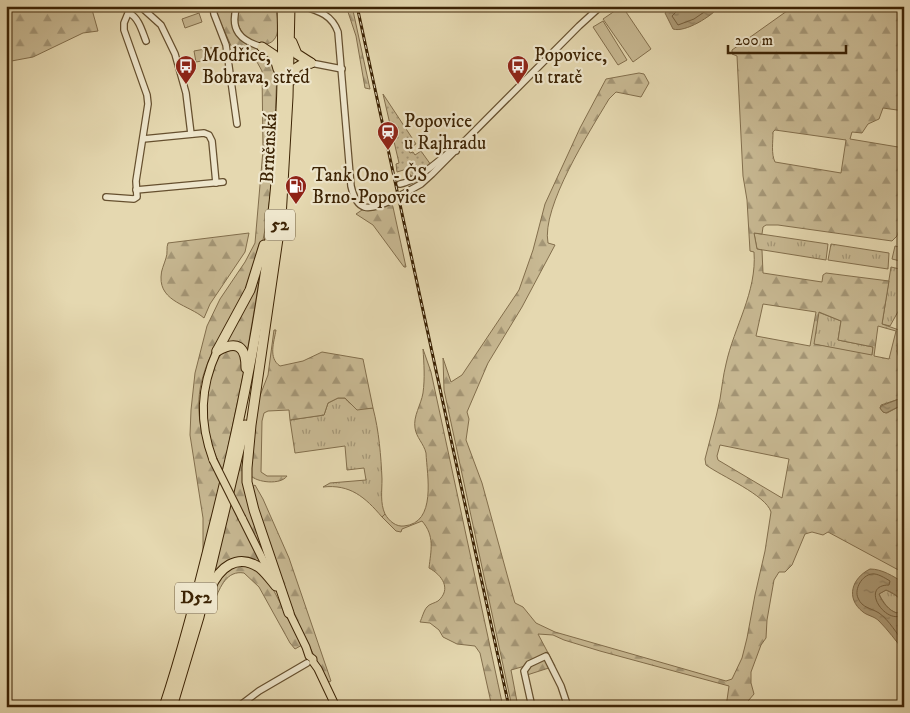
<svg xmlns="http://www.w3.org/2000/svg" width="910" height="713" viewBox="0 0 910 713" font-family="'IM FELL DW Pica',serif">
<style>
.grass{fill:url(#grass-tufts);stroke:#826e4c}
.forest{fill:url(#forest-firs);stroke:#826e4c;fill-rule:evenodd}
.garden{fill:url(#garden-dots);stroke:#826e4c}
.pitch{fill:#c8b993;stroke:#826e4c}
.water{fill:url(#water-ripples);stroke:#7f6a48;fill-rule:evenodd}
.lines{fill:none;stroke-linecap:round;stroke-linejoin:round}
.shore{stroke:#745e3d;stroke-width:1}
.minor-casing{stroke:#66502f;stroke-width:8}
.major-casing{stroke:#3c2304;stroke-width:9}
.highway-casing{stroke:#3c2304;stroke-width:11}
.minor{stroke:#eee6cc;stroke-width:5.5}
.major{stroke:#e5d8b0;stroke-width:7}
.highway{stroke:#e5d8b0;stroke-width:9}
.rail-casing{stroke:#3c2304;stroke-width:3}
.rail{stroke:#eee6cc;stroke-width:1;stroke-dasharray:4;stroke-linecap:butt}
.minor-bridge-casing{stroke:#66502f;stroke-width:8;stroke-linecap:butt}
.major-bridge-casing{stroke:#3c2304;stroke-width:9;stroke-linecap:butt}
.minor-bridge{stroke:#eee6cc;stroke-width:5.5}
.major-bridge{stroke:#e5d8b0;stroke-width:7}
.labels{text-anchor:middle;dominant-baseline:central;stroke-width:4.5;stroke-linejoin:round;paint-order:stroke}
.shield{fill:#eee6cc;stroke:#715e40;stroke-width:1}
.shield-label{font-size:18px;font-weight:bold;fill:#3c2304}
.poi-label{font-size:19px;fill:#3c2304;stroke:#eee6cc;text-anchor:start}
.street-label{font-size:19px;fill:#3c2304;stroke:#eee6cc}
</style>
<defs>
<pattern id="grass-tufts" width="24" height="20" patternUnits="userSpaceOnUse" patternTransform="scale(1.25)"><rect width="24" height="20" fill="#c8b993"/><path d="M3 7l-1-3M5 7V3M7 7l1-3M15 17l-1-3M17 17v-4M19 17l1-3" fill="none" stroke="#a49676"/></pattern>
<pattern id="forest-firs" width="22" height="20" patternUnits="userSpaceOnUse" patternTransform="scale(1.25)"><rect width="22" height="20" fill="#c8b993"/><path d="M5 1l3.5 6h-7zM16 11l3.5 6h-7z" fill="#a49676"/></pattern>
<pattern id="garden-dots" width="8" height="8" patternUnits="userSpaceOnUse" patternTransform="scale(1.25)"><rect width="8" height="8" fill="#c8b993"/><path d="M2 2h.1M6 6h.1" fill="none" stroke="#a49676" stroke-width="1.8" stroke-linecap="round"/></pattern>
<pattern id="water-ripples" width="26" height="14" patternUnits="userSpaceOnUse" patternTransform="scale(1.25)"><rect width="26" height="14" fill="#ac9a76"/><path d="M2 4q2-2 4 0t4 0M15 11q2-2 4 0t4 0" fill="none" stroke="#8d7d5f"/></pattern>
</defs>
<rect width="100%" height="100%" fill="#e5d8b0"/>
<filter id="stains"><feTurbulence type="fractalNoise" baseFrequency=".004" numOctaves="4"/><feColorMatrix values="0 0 0 0 .2 0 0 0 0 .09 0 0 0 0 .02 0 0 0 .5 -.17"/></filter>
<radialGradient id="worn" r=".72"><stop offset=".6" stop-color="#630" stop-opacity="0"/><stop offset="1" stop-color="#630" stop-opacity=".3"/></radialGradient>
<!-- grass -->
<g class="grass">
<polygon points="754,233 828,244 826,260 757,249"/>
<polygon points="831,244 889,253 888,269 828,260"/>
<polygon points="895,246 904,248 904,262 892,259"/>
<polygon points="891,267 904,270 904,301 890,326 882,324"/>
<polygon points="818,312 841,321 838,340 873,347 872,356 813,344"/>
<path d="M338 398H345C351 407 363 410 373 408 379 431 381 456 382 479 382 491 380 503 385 514L382 517C365 497 350 484 323 487L330 483 366 480 364 468 347 470 345 446 295 453 290 420 324 415 328 403Z"/>
<path d="M886 590C896 595 909 602 897 613 889 611 883 602 879 594Z"/>
</g>
<!-- forest -->
<g class="forest">
<polygon points="6,6 91,6 98,31 83,33 33,57 6,62"/>
<path d="M215 6H234L232 17 247 44 272 56 277 72C274 134 275 216 253 274 239 312 210 344 201 384 195 412 202 439 212 464 214 470 218 476 220 481 221 488 206 544 203 555V518L190 435 191 410 195 373 207 326 220 299 245 262 255 243 263 150 262 71 257 62 232 48 216 12Z"/>
<path d="M242 6H276C277 15 279 25 277 34 269 60 223 31 242 6Z"/>
<polygon points="346,6 352,6 370,89 365,88 356,36"/>
<path d="M794 6H904V111L883 108 879 119 868 124 862 133 852 132 850 139 904 148V230H899L897 236 892 241 778 225H766L763 227 762 234 754 233 757 249 762 250 763 273 822 282 823 275 826 273 889 281 882 324 899 330H904V336C891 344 901 361 903 373 905 380 904 387 904 394L899 399 881 405 880 408 883 412 887 413 904 404V573L828 532 823 535 812 532 805 534 792 565 785 572H779L774 580 767 620 766 638 761 645 751 672V683L754 694 743 707H726L729 686 600 651 564 640 553 635 538 634 555 666 527 675 525 666 511 670 518 707H512L444 390 443 358 451 382 462 375 519 290 533 250 545 204 580 128 606 79 639 73 644 74 649 83 641 97 616 92 609 99C590 131 541 207 548 243L555 245 522 307 488 363 467 412 469 419 466 440 482 483 514 600 515 603 523 607 536 623 555 632 726 681 732 679 742 658 747 638 755 595 765 551 771 512C766 495 721 476 706 465L705 459C710 439 716 419 720 399 722 387 723 376 726 364 734 327 757 292 754 252L750 251 747 200 743 176 737 56 732 54V50ZM775 130 846 140 841 173 775 162C771 154 773 142 773 132ZM763 304 816 312 810 346 756 336ZM819 312 841 321 838 340 873 347 872 355 814 344ZM878 326 896 331 889 359 874 356ZM720 445 789 459 782 498 718 460 717 456Z"/>
<polygon points="391,202 393,207 406,267 404,267 373,225 356,214 362,210 374,210"/>
<path d="M249 233 245 252 210 304 204 318C189 305 160 302 161 277 161 270 164 265 166 258 168 253 166 248 168 243Z"/>
<polygon points="260,276 247,353 221,346 257,277"/>
<path d="M274 330H276C274 342 268 358 280 366L303 361 322 352 363 359 373 408 357 410 345 398H338L328 403 324 415 290 420 289 410 268 411 264 413 262 421 261 472 267 476H287C281 485 257 483 250 475L256 406 268 375Z"/>
<path d="M238 349 245 366 223 471C214 453 205 433 205 412 205 405 207 396 208 389 211 374 214 361 225 350Z"/>
<path d="M423 349 431 372 503 707H492L480 653 475 646 457 644 443 637 439 630 430 623 420 622C422 618 424 610 427 607 429 604 435 603 438 601 452 589 442 575 429 568 431 550 435 536 422 521L402 529 401 532 396 531 382 517 385 514C389 521 396 527 404 526 437 523 427 475 426 453 424 444 416 437 415 428 413 416 421 405 423 393 425 378 424 364 423 349Z"/>
<polygon points="243,450 246,491 269,565 233,493"/>
<polygon points="255,485 263,499 289,558 331,681 327,683 296,618 275,564 261,527 252,487"/>
<polygon points="231,504 264,569 244,559 215,575 213,574"/>
<path d="M248 564 265 577 274 591 302 645 295 649 290 643 259 587 244 573C227 570 220 587 215 600L211 592 225 569Z"/>
</g>
<!-- garden -->
<polygon class="garden" points="383,94 416,144 408,149 410,153 413,152 415,155 421,151 431,165 412,178 407,169 397,172 396,164 399,163"/>
<!-- pitch -->
<g class="pitch">
<polygon points="622,6 651,49 633,62 603,19"/>
<polygon points="199,13 202,22 185,28 182,19"/>
<polygon points="603,21 627,60 618,65 593,27"/>
<polygon points="216,47 218,58 196,62 194,51"/>
</g>
<!-- water -->
<g class="water">
<path d="M679 6H720C712 16 685 33 673 29L665 13 668 10Z"/>
<polygon points="902,336 904,336 904,375 897,351"/>
<polygon points="904,394 904,404 886,413 883,412 880,408 881,406 899,399"/>
<path d="M870 569C882 569 893 576 904 583V651C896 641 888 630 879 621 874 616 868 616 863 612 845 598 852 578 870 569ZM886 590C896 594 909 602 897 613 889 611 882 602 879 594Z"/>
</g>
<g class="lines">
<!-- shore -->
<g class="shore">
<polyline points="677,6 677,11 672,16 678,25 694,19 713,6"/>
<path d="M904 614C887 628 858 585 889 585L890 581C885 578 877 573 872 574 862 575 854 589 858 598 862 608 871 608 879 613 889 620 897 634 904 643"/>
</g>
<!-- minor casing -->
<g class="minor-casing">
<g id="minor">
<polyline points="140,6 161,25 175,54 186,93 191,134"/>
<polyline points="213,6 214,14 226,45 237,124"/>
<path d="M237 6C229 30 241 41 262 47"/>
<path d="M303 6C319 11 332 15 338 32L351 186C357 212 368 211 390 201"/>
<path d="M129 13C139 18 142 31 146 41"/>
<polyline points="311,63 342,69"/>
<polyline points="143,139 204,133 209,135 212,141 216,183"/>
<path d="M400 184C417 181 438 161 451 151H456"/>
<polyline points="136,190 223,182"/>
<polyline points="403,194 421,184 432,174 579,26 601,6"/>
<polyline points="106,197 134,199 137,197 136,181 148,104 147,95 124,30 124,23 131,6"/>
<polyline points="238,707 259,691 307,663"/>
<polyline points="532,707 524,671 529,664 546,656 561,686 568,707"/>
</g>
</g>
<!-- major casing -->
<g class="major-casing">
<g id="major">
<path d="M213 460C199 422 200 388 217 351"/>
<polyline points="242,518 271,576"/>
<polyline points="288,610 306,647 309,656 313,659 313,662 318,669 336,707"/>
</g>
</g>
<!-- highway casing -->
<g class="highway-casing">
<g id="highway">
<polyline points="292,42 297,54 311,63"/>
<polyline points="262,47 274,55 278,69"/>
<polyline points="292,80 296,68 301,65 311,63"/>
<polyline points="217,351 250,290 264,245"/>
<path d="M217 351C237 340 246 346 246 368"/>
<path d="M210 589C219 568 237 552 260 568 266 573 271 580 276 586"/>
<polyline points="289,613 254,510 247,482 247,468 251,425 281,218 288,97 290,6"/>
<path d="M164 707C185 644 200 581 216 518 258 350 287 179 282 6"/>
<polyline points="172,707 199,617 245,425"/>
</g>
</g>
<!-- minor -->
<use href="#minor" class="minor"/>
<!-- major -->
<use href="#major" class="major"/>
<!-- highway -->
<use href="#highway" class="highway"/>
<!-- rail casing -->
<g class="rail-casing">
<polyline id="rail" points="357,6 509,707"/>
</g>
<!-- rail -->
<use href="#rail" class="rail"/>
<!-- minor-bridge casing -->
<g class="minor-bridge-casing">
<polyline id="minor-bridge" points="390,201 403,194"/>
</g>
<!-- major-bridge casing -->
<g class="major-bridge-casing">
<polyline id="major-bridge" points="213,460 242,518"/>
</g>
<!-- minor-bridge -->
<use href="#minor-bridge" class="minor-bridge"/>
<!-- major-bridge -->
<use href="#major-bridge" class="major-bridge"/>
</g>
<!-- icons -->
<defs>
<g id="bus-pin" transform="scale(1.125)"><path d="M0 17L-7.5 6A9.5 9.5 0 1 1 7.5 6Z" fill="#8f2418" stroke="#eee6cc"/><path d="M-5-6H5V4H4V6H2V4H-2V6H-4V4H-5ZM-3.5-4V0h7V-4ZM-3.5 1.2v1.5H-2V1.2ZM2 1.2v1.5H3.5V1.2Z" fill="#fff"/></g>
<g id="station-pin" transform="scale(1.125)"><path d="M0 17L-7.5 6A9.5 9.5 0 1 1 7.5 6Z" fill="#8f2418" stroke="#eee6cc"/><path d="M-3-6H3Q5-6 5-4V2Q5 4 3 4L4.5 6H3L1.5 4h-3L-3 6H-4.5L-3 4Q-5 4-5 2V-4Q-5-6-3-6ZM-3.5-4v3h7v-3ZM-3.5 1v1.5H-2V1ZM2 1v1.5H3.5V1Z" fill="#fff"/></g>
<g id="fuel-pin" transform="scale(1.125)"><path d="M0 17L-7.5 6A9.5 9.5 0 1 1 7.5 6Z" fill="#8f2418" stroke="#eee6cc"/><path d="M-5.5-6h7V0h2V4h1.3V-2.5L3-4.5l.8-.8L6-3V5H2.5V1h-1V6h-7ZM-4.2-4.7v3.2H.2V-4.7Z" fill="#fff"/></g>
</defs>
<g fill-rule="evenodd">
<use href="#bus-pin" x="186" y="66"/>
<use href="#bus-pin" x="518" y="66"/>
<use href="#station-pin" x="388" y="132"/>
<use href="#fuel-pin" x="296" y="186"/>
</g>
<g class="labels">
<!-- shield labels -->
<g class="shield">
<rect x="265" y="209.5" width="30" height="31" rx="4"/>
<rect x="175" y="582.5" width="42" height="31" rx="4"/>
</g>
<g class="shield-label">
<text x="280" y="225">52</text>
<text x="196" y="598">D52</text>
</g>
<!-- poi labels -->
<g class="poi-label">
<text x="202" y="55">Modřice,<tspan x="202" dy="22">Bobrava, střed</tspan></text>
<text x="534" y="55">Popovice,<tspan x="534" dy="22">u tratě</tspan></text>
<text x="404" y="121">Popovice<tspan x="404" dy="22">u Rajhradu</tspan></text>
<text x="312" y="175">Tank Ono - ČS<tspan x="312" dy="22">Brno-Popovice</tspan></text>
</g>
<!-- street labels -->
<g class="street-label">
<text transform="translate(269 148) rotate(-87)">Brněnská</text>
</g>
</g>
<!-- margin -->
<rect width="910" height="713" fill="none" stroke="#e5d8b0" stroke-width="25"/>
<rect x="8" y="8" width="895" height="698" fill="none" stroke="#3c2304" stroke-width="2.5"/>
<rect x="12" y="12" width="885" height="688" fill="none" stroke="#3c2304"/>
<!-- scale -->
<path d="M728 45v8h118v-8" fill="none" stroke="#3c2304" stroke-width="2.5"/>
<text x="735" y="45" font-size="15" fill="#3c2304" stroke="#eee6cc" stroke-width="4" paint-order="stroke">200 m</text>
<rect width="100%" height="100%" filter="url(#stains)"/>
<rect width="100%" height="100%" fill="url(#worn)"/>
</svg>
